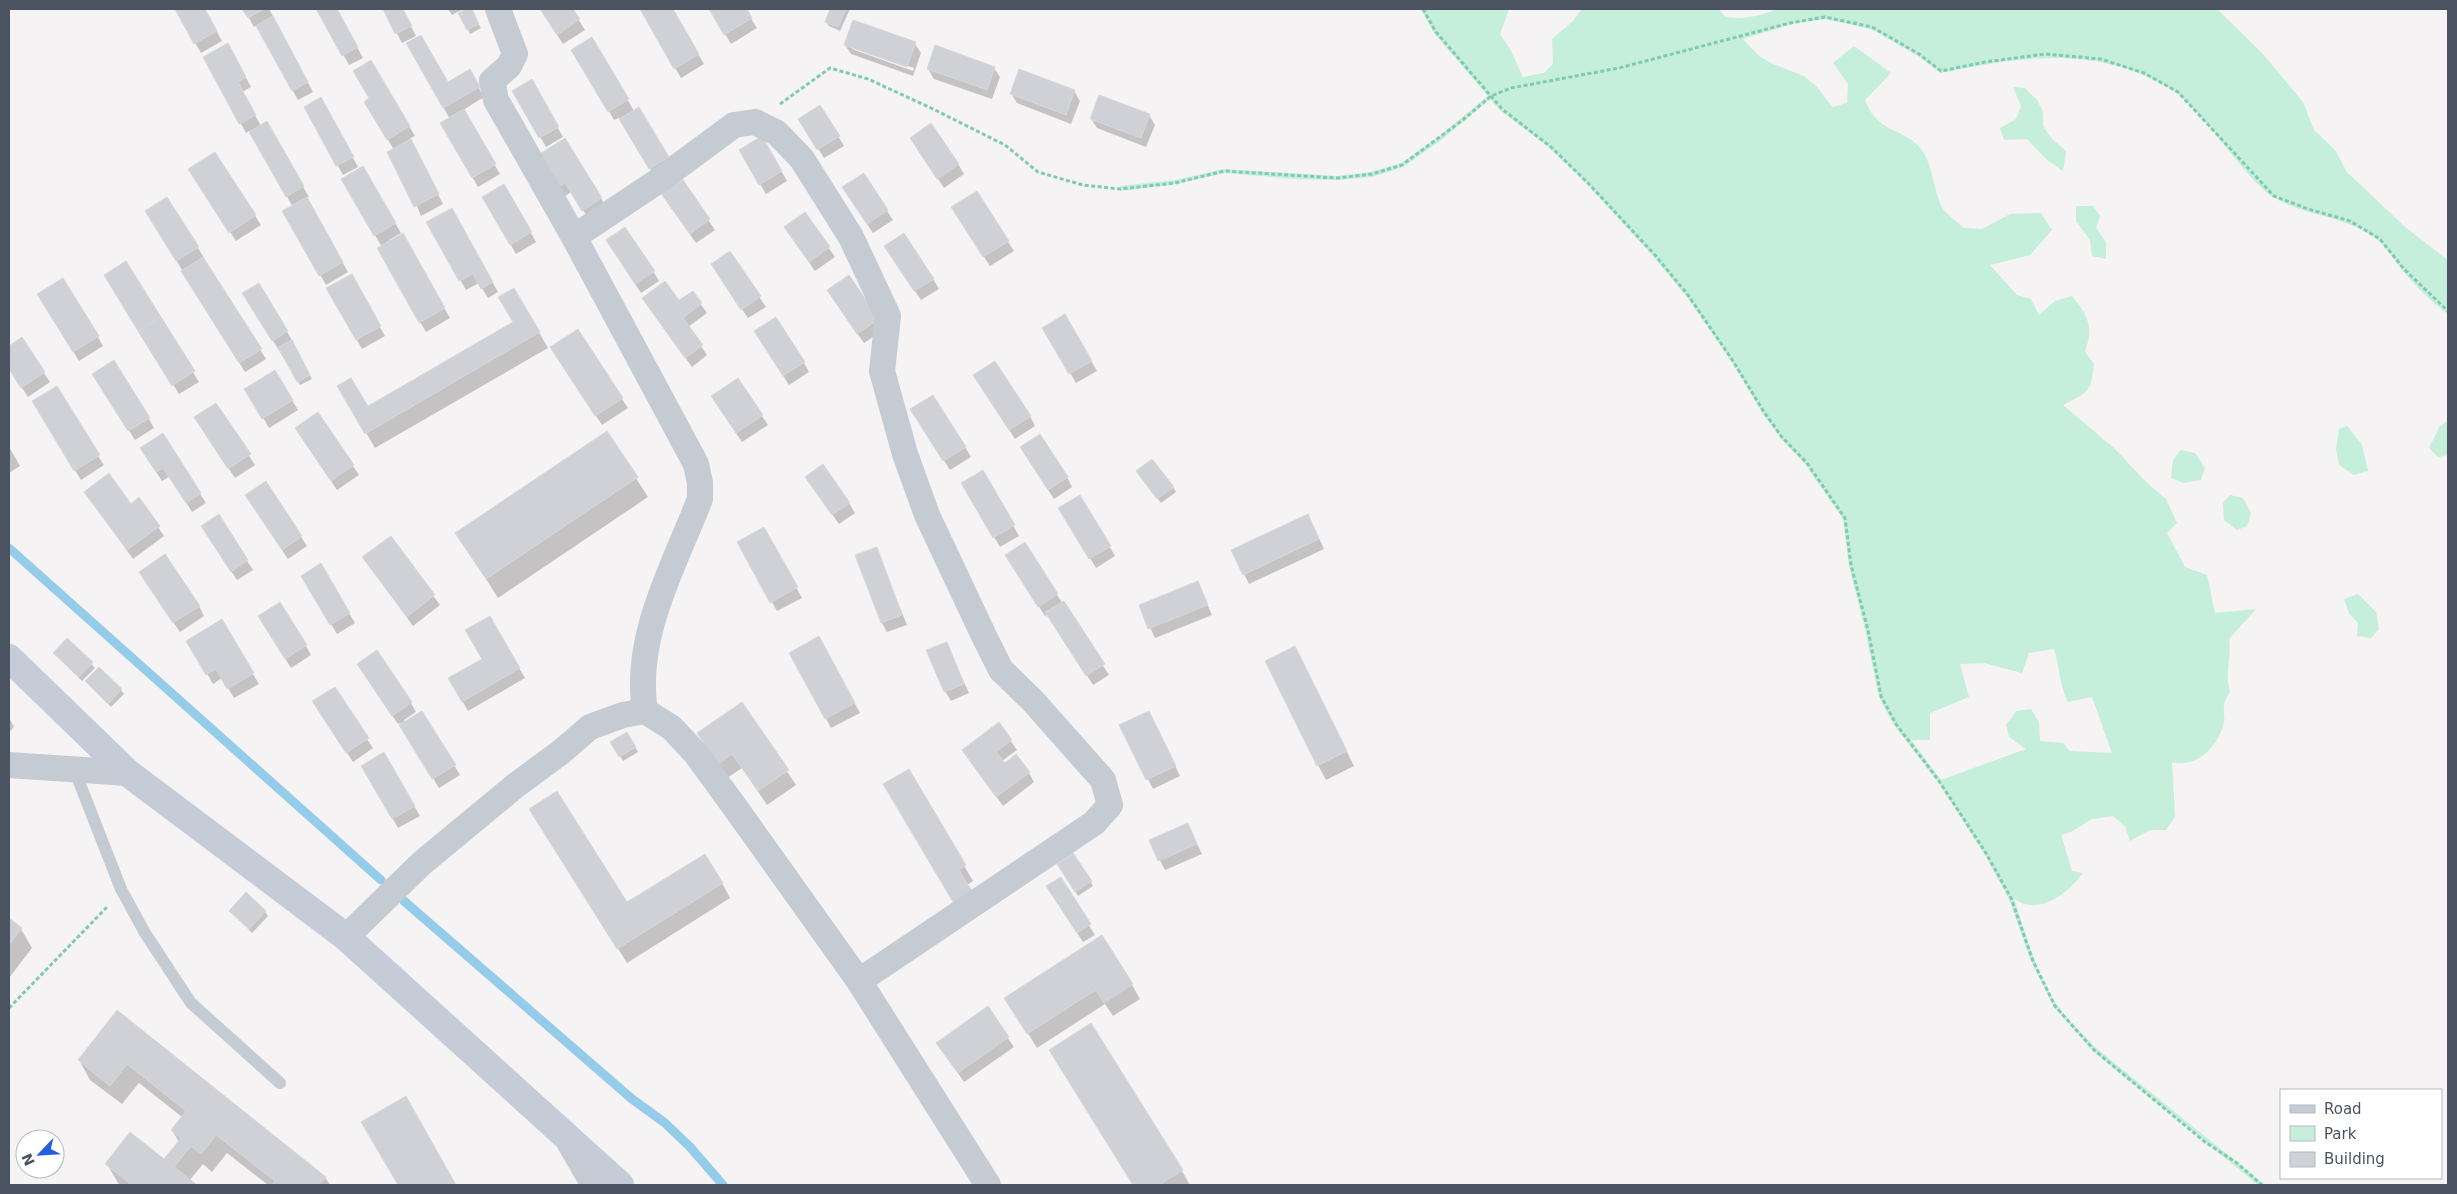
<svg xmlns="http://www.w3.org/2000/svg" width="2457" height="1194" viewBox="0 0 2457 1194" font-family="'DejaVu Sans',sans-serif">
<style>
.green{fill:#c5eedb;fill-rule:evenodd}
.sand{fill:#f4f1e6}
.shadow{fill:#0003;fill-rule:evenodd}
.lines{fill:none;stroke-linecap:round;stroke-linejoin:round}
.stream{stroke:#95cce9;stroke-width:9}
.building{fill:#d0d1d7;stroke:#d7d8de}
.path{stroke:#7fcbb0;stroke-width:3;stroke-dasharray:4 2.5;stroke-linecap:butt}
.lane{stroke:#c5cbd3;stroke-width:12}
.street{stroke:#c5cbd3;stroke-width:26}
.secondary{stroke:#c5ccd8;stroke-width:28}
</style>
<rect width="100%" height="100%" fill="#f5f3f3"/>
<!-- green -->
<g class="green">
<path d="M1421 9H1509L1500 34 1510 49 1523 77 1544 73 1553 64 1552 39 1573 21 1582 9H1719L1725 17C1744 20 1760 16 1777 9H2217L2262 53 2303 102 2314 130 2335 150 2347 172 2405 227 2448 260V314C2431 302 2416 286 2402 270 2394 260 2387 248 2378 240 2347 215 2306 217 2273 197 2253 185 2223 141 2205 122 2196 112 2186 99 2175 92 2101 44 2022 56 1941 73L1918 56 1871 29 1825 19 1791 24 1743 39 1759 56 1773 64 1804 76 1817 87 1832 107 1847 103 1848 84 1833 63 1854 46 1891 73 1865 100C1878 135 1902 126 1921 149 1933 164 1933 190 1942 207 1946 215 1958 222 1964 228L1982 229 2010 214 2041 213 2052 230 2030 255 1990 265 2017 295 2031 299 2039 315 2055 301 2072 296C2088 316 2094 326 2085 352L2094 364C2091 393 2088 392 2063 405L2115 449 2145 481 2166 499 2177 523 2167 533 2185 567 2207 575 2215 613 2256 609 2229 639C2232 657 2224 673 2230 691 2228 696 2224 701 2224 706 2223 711 2225 717 2224 722 2219 746 2196 769 2172 762L2175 817 2166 830H2150L2130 841 2125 826 2113 816 2092 819 2071 832 2061 835 2072 871 2083 873C2070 890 2048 910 2024 904 2021 903 2017 900 2014 899 2026 934 2036 974 2057 1005 2068 1021 2083 1034 2096 1048L2265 1185H2258L2093 1051 2054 1007 2031 961 2009 899 1985 855 1938 782 1894 725 1879 697 1865 630 1849 566 1843 519 1805 464 1781 439 1763 414 1732 362 1687 297 1653 256 1587 184 1550 148 1501 111 1490 99 1440 141 1403 167 1372 177 1337 180 1295 179 1225 173 1175 184 1120 191V186L1175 180 1224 169 1337 176 1371 172 1401 163 1437 138 1488 96 1434 33ZM2054 649C2060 667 2059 685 2068 702L2092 697 2112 753 2070 751 2063 743 2040 741 2039 722 2031 709 2016 711 2006 725 2009 737 2026 749 1941 780 1911 740H1930V713L1969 697 1960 664 1984 663 2022 673 2029 653Z"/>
<polygon points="2013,87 2025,88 2037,100 2043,112 2043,126 2052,139 2066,151 2063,171 2048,161 2027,139 2004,140 2000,128 2016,119 2021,106"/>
<polygon points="2076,206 2093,206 2100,216 2096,228 2106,242 2106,259 2092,256 2090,240 2076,221"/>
<polygon points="2448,421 2448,455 2438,457 2429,448 2440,426"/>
<polygon points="2347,426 2362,445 2368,471 2354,475 2339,465 2336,449 2339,429"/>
<polygon points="2181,450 2195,453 2205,468 2201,480 2184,483 2171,478 2173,460"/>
<polygon points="2230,495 2243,498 2251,513 2247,526 2237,530 2224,520 2223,503"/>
<polygon points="2358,594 2376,612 2379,629 2371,638 2357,636 2358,623 2349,613 2344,599"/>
</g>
<!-- sand -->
<g class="sand">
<polygon points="9,545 382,879 379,881 9,551"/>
<polygon points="405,900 599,1069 666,1122 727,1185 721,1185 664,1125 597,1072 403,903"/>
</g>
<!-- shadow -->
<g class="shadow">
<polygon points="176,9 204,9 222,41 201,53"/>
<polygon points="244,9 269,9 313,92 298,100 257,25 254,27"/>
<polygon points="318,9 336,9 363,58 349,65"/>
<polygon points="384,9 402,9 416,36 402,43"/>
<polygon points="448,9 463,9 452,15"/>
<polygon points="470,9 481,28 470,34 460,13"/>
<polygon points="540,9 572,9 585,30 563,44"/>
<polygon points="641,9 672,9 704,64 681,78"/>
<polygon points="710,9 745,9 757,28 731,44"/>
<polygon points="832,9 850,9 840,31 829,26 826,22"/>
<polygon points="592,39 634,111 668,158 656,178 619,118 614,120 573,50"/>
<polygon points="407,44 448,83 469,71 484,97 463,110 500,174 478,187 442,124 450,119"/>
<path d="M915 44 921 53 913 76 851 54 845 45ZM852 46 914 68 913 71 852 49Z"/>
<polygon points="228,45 251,87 242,92 261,126 266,123 309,197 306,198 348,272 326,285 284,211 293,207 249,131 246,133 205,57"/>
<polygon points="370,62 415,136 409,139 443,204 421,216 394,150 366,102 371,99"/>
<polygon points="994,68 1000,77 992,99 934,79 928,69"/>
<polygon points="531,81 563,137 546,147 514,91"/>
<polygon points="1074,91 1080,101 1071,124 1017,103 1011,93"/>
<polygon points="321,99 358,167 343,175 305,107"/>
<polygon points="1149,115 1155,125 1146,147 1097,128 1091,119"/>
<polygon points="800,119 838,136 844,146 824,158"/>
<polygon points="762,138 787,181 766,194 740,150"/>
<polygon points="911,139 958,164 964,174 944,188"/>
<polygon points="215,153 261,225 236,241 196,179"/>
<polygon points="546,165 601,198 606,208 589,219 571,192 565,196"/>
<polygon points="363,168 401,233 389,240 391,242 402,235 450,318 426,332 378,249 382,247 343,180"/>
<polygon points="680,179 715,230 696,243 667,202"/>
<polygon points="504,185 536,242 516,254 483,197"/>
<polygon points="976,193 1014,251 990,266 958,217"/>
<polygon points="849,197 887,211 893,220 873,233"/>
<polygon points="452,210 498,292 488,298 479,283 466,290 428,223"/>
<polygon points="805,214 835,257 815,271 785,228"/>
<polygon points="152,221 198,248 266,359 245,372"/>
<polygon points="607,241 653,271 659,281 641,293"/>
<polygon points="730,253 766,307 748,318 718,274"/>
<polygon points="891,256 933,279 939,289 921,300"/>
<polygon points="126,263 199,382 179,394 111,285"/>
<polygon points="351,276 385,336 362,349 328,289"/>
<polygon points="848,277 883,330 864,343 834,300"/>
<polygon points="259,284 293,342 312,379 300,385 244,293"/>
<polygon points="514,289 548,348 375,448 339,387 367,408 514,322"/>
<polygon points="692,292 707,313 688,327 707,355 692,367 643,299 679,302"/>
<polygon points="44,304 98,337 103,346 79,361"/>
<polygon points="1065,316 1097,371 1076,383 1044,328"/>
<polygon points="577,331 628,408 602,425 557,357"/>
<polygon points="21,339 50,382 28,397 9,368 9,343 10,346"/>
<polygon points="761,341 804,363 809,372 789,385"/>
<polygon points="274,371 298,410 269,428 246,389"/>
<polygon points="99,384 149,419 154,428 135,440"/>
<polygon points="980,385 1030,416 1035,426 1015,439"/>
<polygon points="712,397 762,416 768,425 742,442"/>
<polygon points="33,402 98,456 104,465 81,480"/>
<polygon points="216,404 255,465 235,478 201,427"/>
<polygon points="318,414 359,475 337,490 296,429"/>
<polygon points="917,419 965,447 971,457 950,470"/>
<polygon points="607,433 648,497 498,598 457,533"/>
<polygon points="163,435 206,503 192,512 170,476 162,481 147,458"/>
<polygon points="9,447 20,466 9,473"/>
<polygon points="1027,457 1067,477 1072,487 1054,499"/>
<polygon points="982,472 1019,536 1000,547 963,484"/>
<polygon points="1141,476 1173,487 1176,492 1161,503"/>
<polygon points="265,483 307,546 288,559 252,505"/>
<polygon points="813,487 849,503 855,513 839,524"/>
<polygon points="85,492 130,505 158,527 164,536 133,559"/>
<polygon points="1080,496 1115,556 1096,568 1060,508"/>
<polygon points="218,516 253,570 237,580 208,536"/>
<polygon points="1313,525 1324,549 1249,584 1244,574"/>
<polygon points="764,529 802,598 777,611 738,542"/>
<polygon points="390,538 440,605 413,626 364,558"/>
<polygon points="1024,544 1109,675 1093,685 1048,614 1045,616 1012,565"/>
<polygon points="876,549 907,625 887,632 882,623"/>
<polygon points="320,565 355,623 337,634 302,576"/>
<polygon points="146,582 199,606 204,616 180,632"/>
<polygon points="1197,582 1212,615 1155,638 1140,606"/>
<polygon points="489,618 525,678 468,711 450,679 484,659"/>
<polygon points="221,621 259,684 234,698 222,678 213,684 188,641"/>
<polygon points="265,626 306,646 311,655 291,668"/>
<polygon points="67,639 95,668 82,681 54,653"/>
<polygon points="946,643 969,693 951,701 945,691"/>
<polygon points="824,647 860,713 831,728 791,653"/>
<polygon points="1295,647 1354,766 1326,780 1318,765"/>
<polygon points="364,674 411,703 416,712 404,720 405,722 422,712 460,775 439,788 400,723 398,724"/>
<polygon points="86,681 121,690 124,694 111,707"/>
<polygon points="742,704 796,785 767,805 742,768 727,778 698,733"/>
<polygon points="319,711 367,739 373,748 353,762"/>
<polygon points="9,718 14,727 9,732"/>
<polygon points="1154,722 1180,776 1153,789 1121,726"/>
<polygon points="999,724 1017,750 1002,761 1004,765 1029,773 1034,782 1003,806 963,750"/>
<polygon points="627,733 638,752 623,761 612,742"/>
<polygon points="384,754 420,816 398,828 363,766"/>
<polygon points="908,770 973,881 967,885 966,921"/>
<polygon points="539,823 627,904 722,883 730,898 627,963"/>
<polygon points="1187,824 1202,854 1165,870 1150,841"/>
<polygon points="1058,864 1091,882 1093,886 1078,896"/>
<polygon points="1060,879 1095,935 1083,942 1054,896"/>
<polygon points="231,911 265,912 268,916 252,933"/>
<polygon points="9,919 21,929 32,948 9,978"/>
<polygon points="1132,985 1140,999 1113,1016 1105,1004 1037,1048 1006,998"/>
<polygon points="987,1008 1014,1047 964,1082 944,1053"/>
<polygon points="118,1012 325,1177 330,1185 268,1185 227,1153 212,1172 203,1164 189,1181 195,1185 120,1185 118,1183 107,1164 164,1161 179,1142 172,1130 182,1117 139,1083 122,1104 90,1080 79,1060"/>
<polygon points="1091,1025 1182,1171 1190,1185 1134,1185 1059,1064"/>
<polygon points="405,1098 455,1185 399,1185 363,1122"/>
</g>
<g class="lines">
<!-- stream -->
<g class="stream">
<polyline points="9,548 381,880"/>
<polyline points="404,901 632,1099 665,1123 690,1147 723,1185"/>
</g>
</g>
<!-- building -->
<g class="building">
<polygon points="175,9 205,9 217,31 194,44"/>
<polygon points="242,9 264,9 248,18"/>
<polygon points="316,9 337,9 358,47 342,56"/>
<polygon points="383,9 403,9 412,26 395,34"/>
<polygon points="466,9 472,9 479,24 467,30 458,13"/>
<polygon points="540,9 573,9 580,19 557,35"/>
<polygon points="640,9 673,9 699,54 674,69"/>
<polygon points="709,9 747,9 752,18 724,35"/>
<polygon points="830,9 846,9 838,27 825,22"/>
<polygon points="273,16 308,82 292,91 256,26"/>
<polygon points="853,20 916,42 907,67 844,45"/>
<polygon points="421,35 448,82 470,69 480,87 443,108 406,43"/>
<polygon points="592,37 629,99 608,112 571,50"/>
<polygon points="228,43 246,77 238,82 256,115 239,124 203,57"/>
<polygon points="935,45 995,67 987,90 927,69"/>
<polygon points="371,60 410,126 387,140 364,102 369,98 353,71"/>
<polygon points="1019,69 1075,90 1066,115 1010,94"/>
<polygon points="532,79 559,127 539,138 512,91"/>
<polygon points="1099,95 1150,114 1141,138 1090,119"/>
<polygon points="321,97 354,157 336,166 304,107"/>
<polygon points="820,105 840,136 817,150 798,119"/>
<polygon points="639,107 669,157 649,169 619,119"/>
<polygon points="464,109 496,164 472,178 440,123"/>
<polygon points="267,121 304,186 286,197 249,132"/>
<polygon points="931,123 959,164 937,179 910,138"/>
<polygon points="762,136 782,171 759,185 739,150"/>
<polygon points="565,138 602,198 582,211 565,183 558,187 538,155"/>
<polygon points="411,139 439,194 414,207 387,152"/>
<polygon points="215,152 256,215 229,233 188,169"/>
<polygon points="363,166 396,223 374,236 341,179"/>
<polygon points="864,173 888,210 867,224 842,187"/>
<polygon points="681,177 710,219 690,234 660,192"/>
<polygon points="504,184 532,232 510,245 482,197"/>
<polygon points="977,191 1009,241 983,257 951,207"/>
<polygon points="167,197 199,247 176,261 145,211"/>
<polygon points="307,197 343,262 319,276 282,211"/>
<polygon points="452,208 493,282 481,289 473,274 459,281 426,222"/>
<polygon points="805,212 830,247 809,262 784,227"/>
<polygon points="625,227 655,271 635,284 606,240"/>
<polygon points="403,233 445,308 419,323 377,248"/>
<polygon points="904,233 934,279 914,291 884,246"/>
<polygon points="730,251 761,296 741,310 711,264"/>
<polygon points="203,257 262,349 239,363 181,271"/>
<polygon points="126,261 161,317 138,331 104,275"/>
<polygon points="352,274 381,326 356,340 326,288"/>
<polygon points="849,275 879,319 857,334 827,290"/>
<polygon points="63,278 99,336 73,352 37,294"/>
<polygon points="665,281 679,300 693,291 702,303 683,318 703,345 685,358 642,298"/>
<polygon points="259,283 288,331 272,341 242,293"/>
<polygon points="514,288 540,332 365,434 337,386 351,378 368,406 513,322 498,297"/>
<polygon points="1065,314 1092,361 1069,374 1042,328"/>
<polygon points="161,317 195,371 172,386 138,331"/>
<polygon points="776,317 805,362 783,376 754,331"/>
<polygon points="578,329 623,398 595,416 550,347"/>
<polygon points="22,337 45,372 21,388 9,369 9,346"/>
<polygon points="292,340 310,375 297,382 278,347"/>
<polygon points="114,360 150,418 128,431 92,374"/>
<polygon points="995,361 1031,416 1009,430 973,375"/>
<polygon points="275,370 293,400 262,419 244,389"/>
<polygon points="738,378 763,415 736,433 711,396"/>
<polygon points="57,386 100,455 74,471 32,401"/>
<polygon points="933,395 966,447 943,461 910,409"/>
<polygon points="216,403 251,454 228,469 194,417"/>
<polygon points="318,412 354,465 331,481 295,428"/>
<polygon points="607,431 638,477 486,579 455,533"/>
<polygon points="163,433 201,493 186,503 163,468 156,472 140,448"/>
<polygon points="1040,434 1068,477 1048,490 1020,447"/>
<polygon points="1152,459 1174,487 1157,499 1136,471"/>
<polygon points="823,464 850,503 832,515 805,477"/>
<polygon points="983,470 1015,525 993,538 961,483"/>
<polygon points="109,473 131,504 139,497 160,526 127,550 84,492"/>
<polygon points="266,481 302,536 282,550 245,495"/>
<polygon points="1080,495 1111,546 1089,559 1058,508"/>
<polygon points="219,514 248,560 231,572 201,526"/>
<polygon points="1308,514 1319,539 1243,575 1231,550"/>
<polygon points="764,527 798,587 770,603 737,542"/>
<polygon points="391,536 435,595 407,617 362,557"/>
<polygon points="1025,542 1058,594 1038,607 1005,555"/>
<polygon points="877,547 902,615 881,623 855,555"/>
<polygon points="165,554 200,606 173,623 139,572"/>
<polygon points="321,563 350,613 330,625 301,576"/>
<polygon points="1198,581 1208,605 1148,629 1139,605"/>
<polygon points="1064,601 1105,664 1086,676 1045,612"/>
<polygon points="280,602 307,645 285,659 258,616"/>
<polygon points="490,616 520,668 462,702 448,678 482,659 465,630"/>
<polygon points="222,619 254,673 227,689 216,669 206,675 186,641"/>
<polygon points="819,636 855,703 825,719 789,653"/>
<polygon points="67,638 93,662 79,677 53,653"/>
<polygon points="947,642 964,684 944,692 926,650"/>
<polygon points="1295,646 1347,751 1317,766 1265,661"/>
<polygon points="377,650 412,702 392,716 357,664"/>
<polygon points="99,667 122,689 108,704 85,681"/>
<polygon points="335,687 369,738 346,753 312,701"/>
<polygon points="742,702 789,770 758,791 732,754 718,764 697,733"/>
<polygon points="422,711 456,765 432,779 399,725"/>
<polygon points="1149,711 1176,766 1146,780 1119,725"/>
<polygon points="999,722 1012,740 996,752 1005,763 1016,754 1030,772 996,797 962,750"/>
<polygon points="627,732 636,747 619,757 610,742"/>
<polygon points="384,752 415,806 392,819 361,766"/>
<polygon points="909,769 966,865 959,870 975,896 956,907 883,784"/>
<polygon points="557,791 627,902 705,854 723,883 617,949 529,809"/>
<polygon points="1188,823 1197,844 1158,861 1149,840"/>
<polygon points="1073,853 1092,881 1075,892 1057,864"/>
<polygon points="1061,877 1091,924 1077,933 1046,886"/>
<polygon points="246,892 266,911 249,929 229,911"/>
<polygon points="9,918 22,928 9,945"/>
<polygon points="1102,935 1133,984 1104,1003 1096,990 1027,1034 1004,998"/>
<polygon points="988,1006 1009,1037 958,1073 936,1043"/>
<polygon points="117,1010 326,1177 319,1185 272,1185 275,1181 216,1135 201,1154 191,1146 174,1167 197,1185 132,1185 105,1164 130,1132 164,1159 181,1138 171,1130 186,1111 127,1064 110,1086 78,1060"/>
<polygon points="1091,1023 1183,1170 1162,1183 1164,1185 1133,1185 1049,1050"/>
<polygon points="406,1096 456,1185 398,1185 361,1122"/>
</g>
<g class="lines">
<!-- path -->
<g class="path">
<polyline points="1423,9 1436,32 1502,109 1551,147 1588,183 1655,255 1688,295 1733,361 1764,412 1782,437 1807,463 1845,518 1851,565 1868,630 1881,696 1896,724 1939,781 1986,853 2011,898 2033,961 2055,1006 2094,1050 2205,1142 2237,1163 2262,1185"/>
<polyline points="780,104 830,68 868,79 931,108 1005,145 1038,172 1083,185 1120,189 1175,183 1224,171 1337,178 1372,174 1402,165 1464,119 1491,96 1511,88 1619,68 1790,23 1825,17 1872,27 1919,54 1941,71 1985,62 2045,54 2101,59 2144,73 2178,92 2274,196 2308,209 2350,221 2380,239 2404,269 2448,311"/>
<polyline points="9,1008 108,906"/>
</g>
<!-- lane -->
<polyline class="lane" points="74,769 121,889 145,933 191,1003 280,1083"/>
<!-- street -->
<g class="street">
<path d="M498 9 515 54 509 66 492 81 496 100 574 237 696 464 700 483V499C674 566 633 637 645 711"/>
<polyline points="574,237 661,179 734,125 755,122 777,133 802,159 851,237 888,316 882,371 905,454 927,515 984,636 1001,670 1033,701 1103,780 1110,805 1094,823 859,981"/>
<polyline points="9,765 128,773"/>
<polyline points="346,937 422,863 515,786 561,752 590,727 623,715 645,711 672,728 697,755 742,817 859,981 988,1185"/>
<polyline points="569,1142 594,1185"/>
</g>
<!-- secondary -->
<polyline class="secondary" points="9,658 128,773 346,937 620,1185"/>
</g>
<!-- border -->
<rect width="2457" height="1194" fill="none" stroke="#4b5360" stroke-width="20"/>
<!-- legend -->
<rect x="2280" y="1089" width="162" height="90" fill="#ffffff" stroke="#b7babf"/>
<rect x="2290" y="1105" width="25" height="8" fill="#c5ccd8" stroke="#b7babf"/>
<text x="2324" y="1114" font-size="15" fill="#4b5360">Road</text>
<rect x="2290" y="1126" width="25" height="15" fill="#c5eedb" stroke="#b7babf"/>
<text x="2324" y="1139" font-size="15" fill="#4b5360">Park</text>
<rect x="2290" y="1152" width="25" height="15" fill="#d0d1d7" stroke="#b7babf"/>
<text x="2324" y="1164" font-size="15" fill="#4b5360">Building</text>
<!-- north arrow -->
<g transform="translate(40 1154) rotate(245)"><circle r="24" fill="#ffffff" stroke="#b7babf"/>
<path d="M0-4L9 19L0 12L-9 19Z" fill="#255ddc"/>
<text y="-8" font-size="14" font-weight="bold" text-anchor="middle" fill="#4b5360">N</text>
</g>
</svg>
